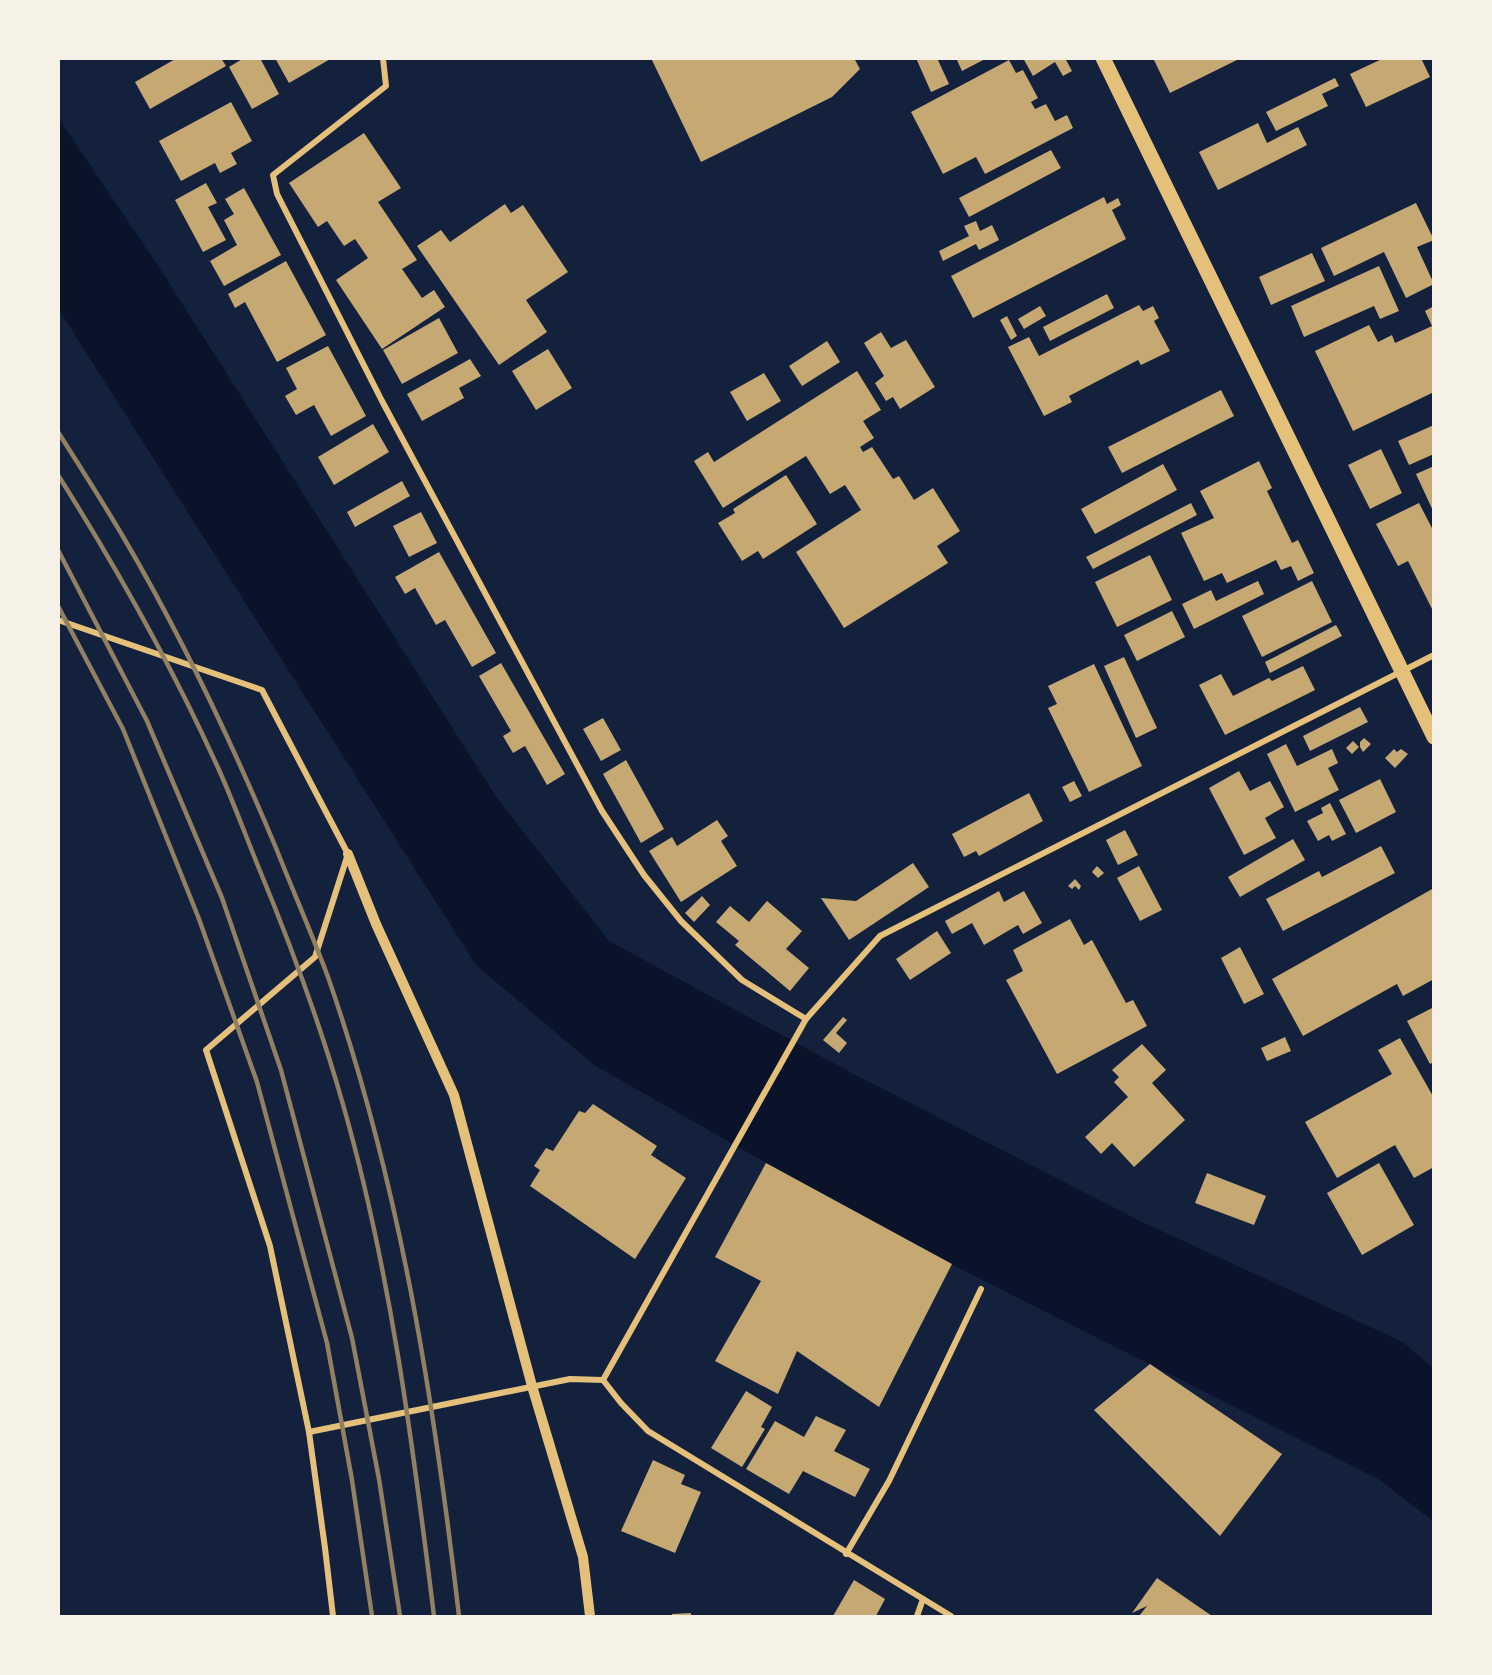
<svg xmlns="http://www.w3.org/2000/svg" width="1492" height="1675" viewBox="0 0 1492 1675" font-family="'Libre Baskerville',serif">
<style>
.water{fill:#0b132b}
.building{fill:#c6a872}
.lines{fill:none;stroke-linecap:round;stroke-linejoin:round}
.minor{stroke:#e5c07b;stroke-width:6}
.tertiary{stroke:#e5c07b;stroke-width:10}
.primary{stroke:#e5c07b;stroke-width:15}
.rail{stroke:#918062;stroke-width:4.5}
</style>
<rect width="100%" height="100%" fill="#14213d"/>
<!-- water -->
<polygon class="water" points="58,117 162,272 497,798 609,941 850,1072 1142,1222 1403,1342 1433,1368 1433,1521 1378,1479 893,1235 594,1065 476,965 59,310"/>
<!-- building -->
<g class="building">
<polygon points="177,58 221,58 226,66 150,109 135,82"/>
<polygon points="244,58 260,58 279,94 252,109 229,67"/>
<polygon points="275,58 332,58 289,83"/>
<polygon points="651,58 854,58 860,69 832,97 701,162"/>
<polygon points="916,58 937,58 949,84 931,92"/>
<polygon points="956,58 987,58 962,71"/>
<polygon points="1023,58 1065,58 1072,71 1063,76 1055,62 1033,76"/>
<polygon points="1153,58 1241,58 1170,93"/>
<polygon points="1384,58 1421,58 1430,77 1366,107 1350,74"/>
<polygon points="1009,60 1016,73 1023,70 1038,98 1031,102 1035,109 1046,104 1055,121 1067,115 1073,128 985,174 976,157 943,174 911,112"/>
<polygon points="1335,78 1339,86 1322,94 1328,106 1276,131 1266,112"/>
<polygon points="231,102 252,141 231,153 237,164 220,173 215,163 181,181 159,141"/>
<polygon points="1258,123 1267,143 1298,127 1307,145 1218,190 1199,152"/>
<polygon points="364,133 401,188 378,202 417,260 402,269 422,298 434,290 445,307 382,349 336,280 368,258 355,239 344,246 327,221 318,227 289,183"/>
<polygon points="1051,150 1061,168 969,217 959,198"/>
<polygon points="206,183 217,203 208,207 226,240 203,252 175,200"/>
<polygon points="244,188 281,255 224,286 210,261 237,245 224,220 234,214 225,199"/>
<polygon points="1104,197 1107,204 1118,198 1121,205 1112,210 1126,239 973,318 951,276"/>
<polygon points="1416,203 1434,240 1417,247 1434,284 1406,298 1384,252 1334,276 1321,248"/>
<polygon points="505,204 511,213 523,205 568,272 526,300 547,332 499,365 417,246 441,230 450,242"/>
<polygon points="976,221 980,231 992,225 999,240 979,250 976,244 943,261 939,251 969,236 964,226"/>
<polygon points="1312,253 1325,281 1271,305 1259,277"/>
<polygon points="286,261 326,335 277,362 245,302 235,308 228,294"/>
<polygon points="1379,266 1399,311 1380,319 1374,306 1304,337 1291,306"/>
<polygon points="1107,294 1114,308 1050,341 1043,327"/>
<polygon points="1139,305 1143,311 1153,306 1159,318 1154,321 1170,351 1141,365 1138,360 1069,396 1072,402 1044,416 1008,347 1029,337 1039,356"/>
<polygon points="1040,306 1046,316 1024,329 1018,319"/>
<polygon points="1434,306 1434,392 1353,431 1315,351 1369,325 1378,342 1392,335 1395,343 1432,326 1425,311"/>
<polygon points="1007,316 1017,336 1011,340 1000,320"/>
<polygon points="439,318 458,353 402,384 383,350"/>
<polygon points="881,332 891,348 906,340 935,387 900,409 893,397 886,401 875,383 884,376 864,343"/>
<polygon points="827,341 840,362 802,386 789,366"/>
<polygon points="328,346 366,416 331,436 314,405 296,415 285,396 297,389 286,368"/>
<polygon points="548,349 572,388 536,410 512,371"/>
<polygon points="470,359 481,376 459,388 464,398 422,421 407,394"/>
<polygon points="857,371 881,410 863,421 874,438 860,447 863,452 872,447 893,479 899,476 914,500 933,488 960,531 937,546 948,563 844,628 796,552 861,510 845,485 830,494 806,456 723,508 694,461 708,452 714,462"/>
<polygon points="764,373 781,401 747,421 730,392"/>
<polygon points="1221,390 1234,416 1122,473 1108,447"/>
<polygon points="373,424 389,452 334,485 318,457"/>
<polygon points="1434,425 1434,454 1409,465 1398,441"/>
<polygon points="1381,449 1402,493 1370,509 1348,465"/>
<polygon points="1259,461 1272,488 1267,491 1292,543 1298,540 1314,573 1298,581 1291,566 1281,570 1276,560 1227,583 1222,573 1204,581 1181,533 1214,518 1200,491"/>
<polygon points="1163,464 1177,490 1095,534 1081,509"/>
<polygon points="1434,466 1434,513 1416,474"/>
<polygon points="786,475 817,524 763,559 758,551 742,561 718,523 735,513 733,509"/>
<polygon points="402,481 410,496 355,527 347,512"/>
<polygon points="1191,503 1197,515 1093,569 1086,557"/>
<polygon points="1419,503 1434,532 1434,613 1408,561 1398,566 1376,524"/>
<polygon points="421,512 437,543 409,557 393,526"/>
<polygon points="439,552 496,653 472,667 445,620 436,625 415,588 405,594 395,577"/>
<polygon points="1150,555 1172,600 1117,627 1095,582"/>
<polygon points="1258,581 1264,594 1194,629 1182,604 1211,590 1216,601"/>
<polygon points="1312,581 1332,622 1262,657 1242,616"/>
<polygon points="1172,611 1185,637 1137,661 1124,635"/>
<polygon points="1336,625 1342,636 1270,673 1265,662"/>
<polygon points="1124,657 1157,728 1136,738 1104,666"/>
<polygon points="501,663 565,774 547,785 525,746 513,753 503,736 511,731 479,676"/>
<polygon points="1094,664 1142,766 1089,792 1048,708 1057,704 1048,686"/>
<polygon points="1303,666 1315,690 1225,735 1199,685 1221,674 1233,696 1269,678 1272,681"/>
<polygon points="1360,707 1368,722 1310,751 1303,736"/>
<polygon points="603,718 621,750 601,761 583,729"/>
<polygon points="1364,738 1371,744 1363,752 1360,747 1360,742"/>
<polygon points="1353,741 1359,747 1352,754 1346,748"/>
<polygon points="1286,744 1297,766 1332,749 1338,763 1328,768 1339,790 1295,812 1267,754"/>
<polygon points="1394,749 1397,752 1401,749 1408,754 1395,768 1385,758"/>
<polygon points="626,760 664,829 641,843 603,774"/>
<polygon points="1239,771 1250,791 1270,781 1284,807 1265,818 1276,838 1244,855 1209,788"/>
<polygon points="1380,779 1396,812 1356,833 1339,800"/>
<polygon points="1074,781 1082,796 1070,802 1062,787"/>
<polygon points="1029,793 1043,821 979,856 976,851 964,857 952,834"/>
<polygon points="1330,803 1346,834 1332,841 1329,835 1318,841 1307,821 1323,813 1321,808"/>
<polygon points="717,820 728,836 721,841 737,866 681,902 649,851 672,837 677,846"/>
<polygon points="1125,830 1138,855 1118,865 1106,840"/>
<polygon points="1293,839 1305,860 1240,897 1228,877"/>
<polygon points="1381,846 1395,873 1283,931 1266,899 1319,871 1322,877"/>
<polygon points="913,863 929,887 849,940 821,898 856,901"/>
<polygon points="1097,866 1104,873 1098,878 1092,872"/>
<polygon points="1139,866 1162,910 1140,921 1117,878"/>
<polygon points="1075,879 1081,886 1079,890 1075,886 1072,889 1068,886"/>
<polygon points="1434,888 1434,979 1403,996 1397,984 1303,1036 1272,979"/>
<polygon points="999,891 1004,902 1024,891 1042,923 1023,934 1018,925 984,945 972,923 952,934 945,921"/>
<polygon points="702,896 710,905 694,922 685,913"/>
<polygon points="767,901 802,931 786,949 809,968 790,991 735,945 739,941 716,922 730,906 749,922"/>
<polygon points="1070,919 1084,945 1092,940 1126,1003 1133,1000 1147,1026 1057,1074 1006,980 1023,971 1013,950"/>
<polygon points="937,931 951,953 910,980 896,959"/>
<polygon points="1240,947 1264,994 1244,1004 1221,958"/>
<polygon points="1434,1007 1434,1062 1430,1064 1407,1021"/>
<polygon points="843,1017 847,1020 836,1033 847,1043 839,1053 823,1040"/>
<polygon points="1285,1037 1291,1051 1267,1061 1261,1048"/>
<polygon points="1400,1038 1434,1098 1434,1167 1414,1178 1395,1145 1337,1178 1305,1122 1392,1074 1378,1050"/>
<polygon points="1142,1044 1166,1070 1152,1083 1185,1120 1134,1167 1112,1143 1101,1154 1085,1137 1128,1097 1114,1082 1119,1077 1112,1070"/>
<polygon points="593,1104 657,1146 651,1155 686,1178 635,1259 530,1186 540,1170 534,1166 546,1148 553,1151 579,1111 585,1113"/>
<polygon points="766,1163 952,1264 879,1407 797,1351 778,1394 715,1361 761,1281 715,1257"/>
<polygon points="1379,1163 1414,1225 1362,1255 1327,1193"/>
<polygon points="1207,1173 1266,1196 1254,1225 1195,1203"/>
<polygon points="1150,1364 1282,1454 1220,1536 1094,1410"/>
<polygon points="746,1391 772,1407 761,1427 765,1429 742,1467 711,1448"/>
<polygon points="816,1416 846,1430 834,1451 870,1469 855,1497 803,1471 789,1494 746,1469 775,1421 804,1437"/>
<polygon points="653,1460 685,1475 681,1484 701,1492 675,1553 621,1531"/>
<polygon points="1157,1578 1212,1616 1139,1616 1147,1606 1132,1613"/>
<polygon points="854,1580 885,1599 876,1616 833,1616"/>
<polygon points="691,1613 691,1616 672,1616 672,1614"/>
</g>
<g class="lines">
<!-- minor -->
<g class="minor">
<polyline points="383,58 386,86 273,175 277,194 382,401 602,811 644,875 681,921 742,980 806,1019"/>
<polyline points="58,620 262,690 348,854 315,957 206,1050 270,1246 309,1432 325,1548 333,1616"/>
<polyline points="603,1380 806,1019 880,936 1434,655"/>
<polyline points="309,1432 570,1379 603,1380 621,1403 648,1431 951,1616"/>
<polyline points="846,1554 889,1481 981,1289"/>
<polyline points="917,1616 923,1599"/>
</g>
<!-- tertiary -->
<polyline class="tertiary" points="348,854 376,924 454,1095 532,1386 583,1557 590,1616"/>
<!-- primary -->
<polyline class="primary" points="1103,58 1434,737"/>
<!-- rail -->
<g class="rail">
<path d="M58 432C81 468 104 504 125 540 183 639 232 743 276 848 293 891 312 934 328 977 400 1184 434 1400 459 1616"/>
<path d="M58 475C118 570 173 668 219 770 233 801 245 834 258 866 290 943 319 1020 342 1101 390 1267 413 1445 434 1616"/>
<polyline points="58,550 147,721 222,898 281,1070 352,1338 379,1479 400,1616"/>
<polyline points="58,606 123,729 199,919 257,1082 327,1343 352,1480 372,1616"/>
</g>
</g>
<!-- border -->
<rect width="1492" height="1675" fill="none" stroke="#f6f1e7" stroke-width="120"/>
</svg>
